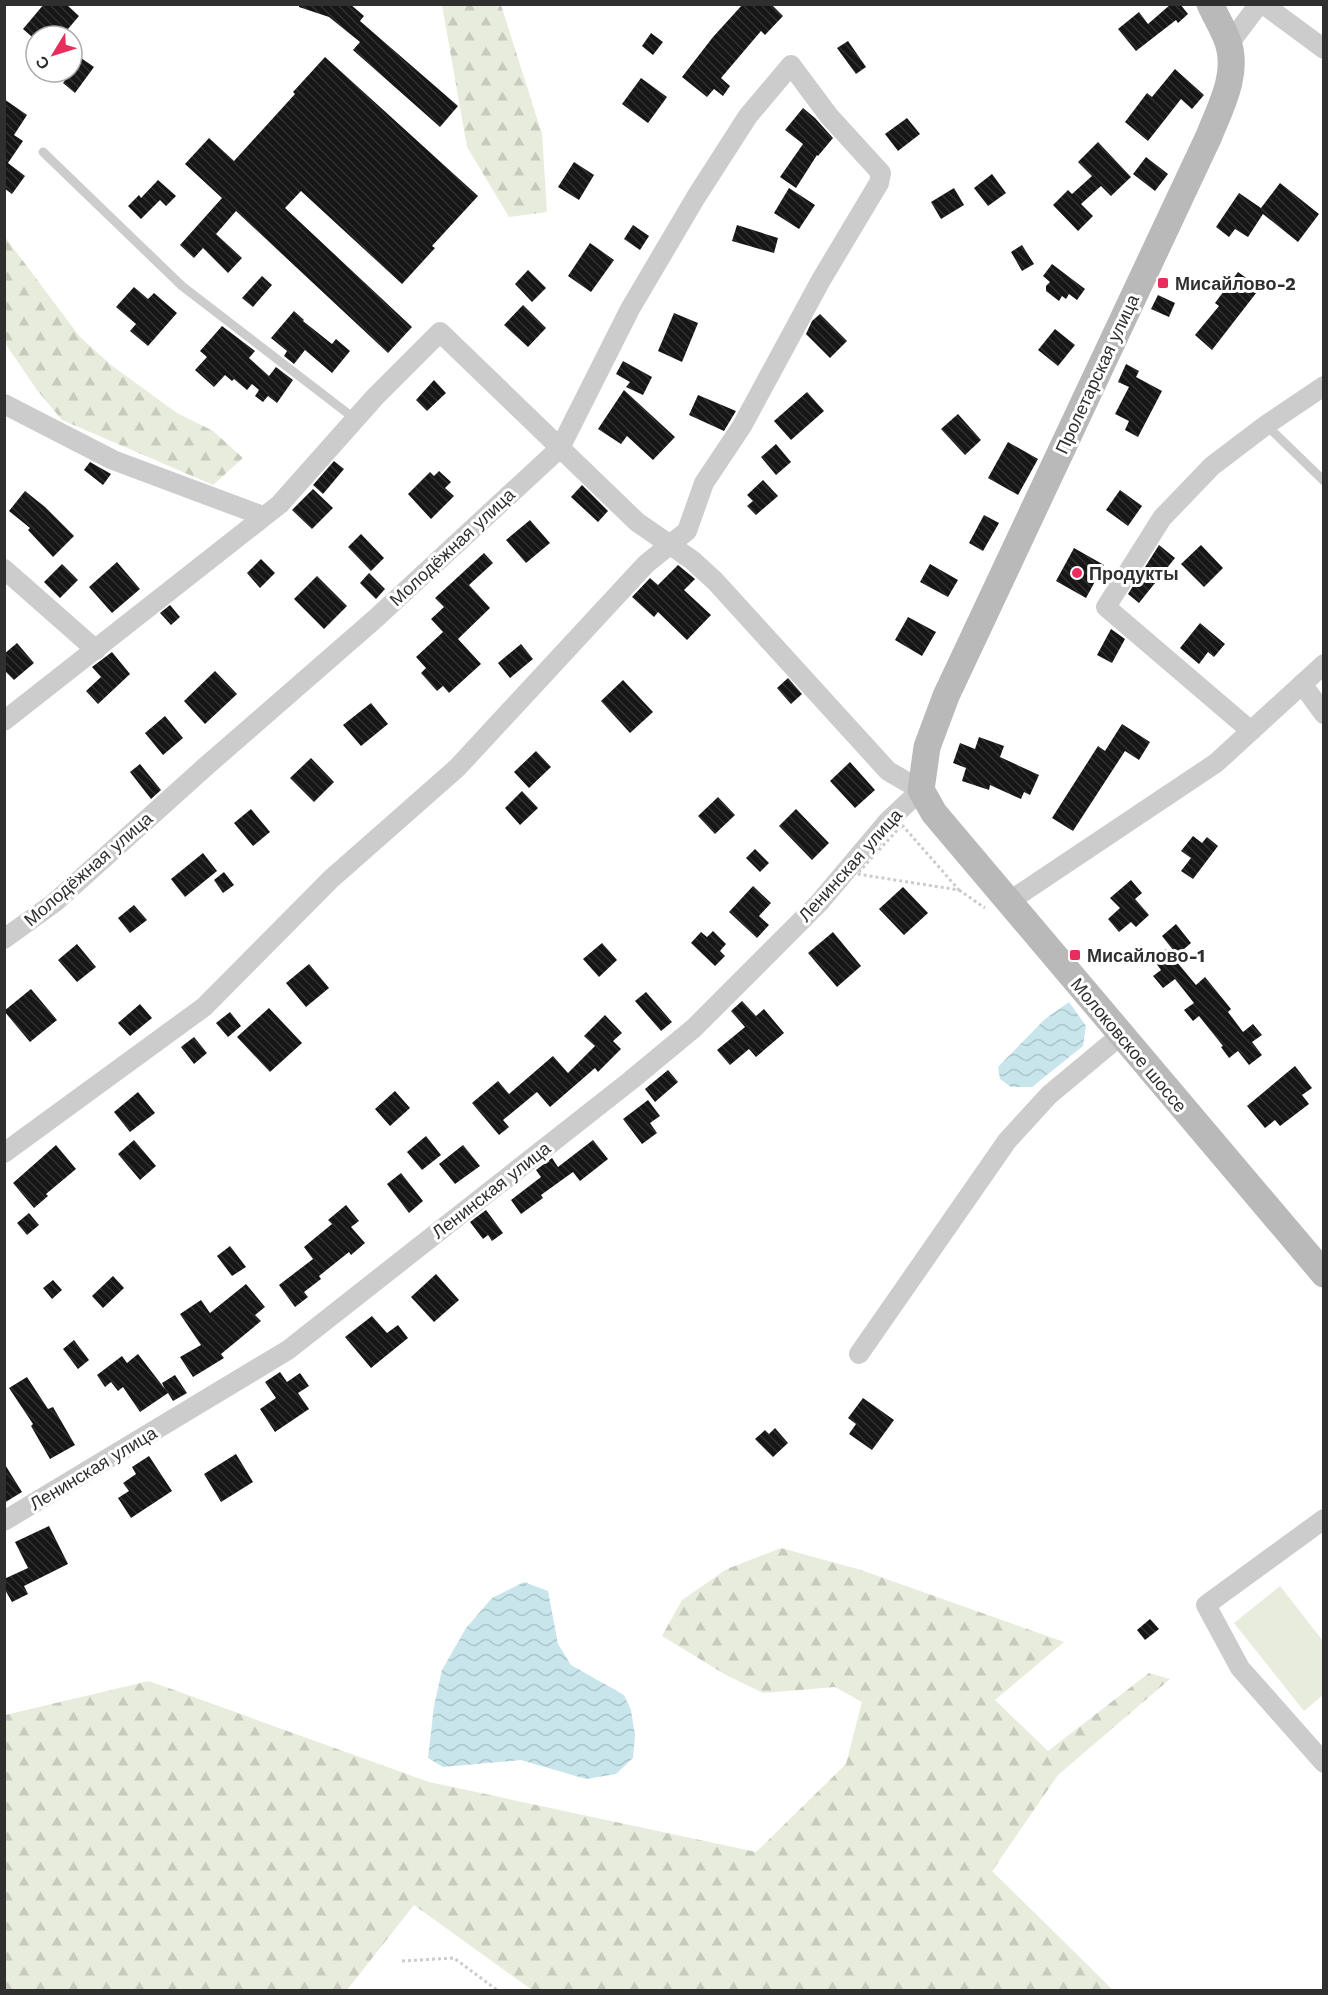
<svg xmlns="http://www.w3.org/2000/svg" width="1328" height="1995" viewBox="0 0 1328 1995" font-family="'Work Sans',sans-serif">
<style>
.green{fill:#e8ecdc}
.forest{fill:url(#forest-firs)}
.water{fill:url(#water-waves)}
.building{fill:url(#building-back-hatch)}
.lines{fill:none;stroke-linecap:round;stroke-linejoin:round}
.path{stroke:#ccc;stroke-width:3;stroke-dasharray:3 3;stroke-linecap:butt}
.service{stroke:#ccc;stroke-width:9}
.minor{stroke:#ccc;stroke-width:20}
.secondary{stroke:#b9b9b9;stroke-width:27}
.poi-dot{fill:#e82e5d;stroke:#fff;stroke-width:2}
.labels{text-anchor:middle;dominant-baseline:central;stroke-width:6;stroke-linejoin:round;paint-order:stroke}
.poi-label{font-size:18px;font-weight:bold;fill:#2f2f2f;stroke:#fff;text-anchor:start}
.street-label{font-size:18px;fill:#2f2f2f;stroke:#fff}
</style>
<defs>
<pattern id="forest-firs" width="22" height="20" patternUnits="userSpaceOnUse" patternTransform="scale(1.5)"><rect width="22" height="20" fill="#e8ecdc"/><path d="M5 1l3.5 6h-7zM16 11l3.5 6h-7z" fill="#c7cbbd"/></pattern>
<pattern id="water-waves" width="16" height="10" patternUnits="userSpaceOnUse" patternTransform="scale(1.5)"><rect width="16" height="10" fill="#c8e5ec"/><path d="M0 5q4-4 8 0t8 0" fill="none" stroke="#acc5cb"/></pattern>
<pattern id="building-back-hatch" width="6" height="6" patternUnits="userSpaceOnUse" patternTransform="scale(1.5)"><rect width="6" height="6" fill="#161616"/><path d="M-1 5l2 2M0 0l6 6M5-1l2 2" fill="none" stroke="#303030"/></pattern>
</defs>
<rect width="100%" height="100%" fill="#fff"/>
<!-- green -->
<polygon class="green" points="1280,1586 1323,1641 1323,1695 1304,1711 1234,1623"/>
<!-- forest -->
<g class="forest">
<polygon points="442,5 501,5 542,134 547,212 509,217 467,147"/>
<polygon points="5,237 80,337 111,365 177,413 213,431 243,458 213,485 62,420 37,390 5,343"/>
<polygon points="781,1548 861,1570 1064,1642 995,1700 1048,1751 1149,1673 1170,1679 1058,1775 992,1871 1113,1990 532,1990 414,1905 347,1990 5,1990 5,1715 149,1681 429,1782 756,1852 846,1764 862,1702 835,1687 763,1693 726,1675 662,1636 682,1600 727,1569"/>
</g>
<!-- water -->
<g class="water">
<polygon points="1069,1002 1086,1026 1083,1046 1032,1087 1011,1087 1000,1079 998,1067 1045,1019"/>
<polygon points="524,1582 548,1591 558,1644 571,1665 624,1695 631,1710 635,1735 633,1758 616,1774 586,1779 521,1760 443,1767 428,1758 434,1706 442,1670 466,1628 492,1598"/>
</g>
<!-- building -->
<g class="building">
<polygon points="44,4 66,4 79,16 62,36 31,36 23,29"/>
<polygon points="299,4 350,4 364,16 360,21 458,106 440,127 353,50 360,42 329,17 299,7"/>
<polygon points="743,4 771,4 783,16 765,35 761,31 721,78 730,86 723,96 714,89 707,97 682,77 713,37"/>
<polygon points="1171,4 1180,4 1188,14 1178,23 1176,20 1136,51 1118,29 1139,12 1148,24"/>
<polygon points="651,33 663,42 653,55 642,46"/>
<polygon points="848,41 866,67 856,74 837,48"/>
<polygon points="325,57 478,196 432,246 435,248 402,284 301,191 285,208 412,327 388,353 236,211 216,234 242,258 228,273 203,248 194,258 180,245 222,198 185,164 209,138 234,161 295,94 293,92"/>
<polygon points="81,58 94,67 75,93 63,83"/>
<polygon points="1175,69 1204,95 1192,109 1181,99 1148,141 1125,122 1147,93 1152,97"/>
<polygon points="641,78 667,97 648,123 622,104"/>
<polygon points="4,99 27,115 14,135 23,141 8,163 25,176 12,194 4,188"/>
<polygon points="803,108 815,118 833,138 818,156 817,155 796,188 780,177 803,144 785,130"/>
<polygon points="907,118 920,134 898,151 885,134"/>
<polygon points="1098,142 1131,177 1111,196 1101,186 1081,204 1093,216 1078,231 1053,205 1068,190 1072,194 1092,176 1078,162"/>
<polygon points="1146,157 1168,174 1155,191 1133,174"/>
<polygon points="574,162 594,175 579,200 558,187"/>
<polygon points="992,174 1006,193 988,206 974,188"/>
<polygon points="158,180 176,196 166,206 160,200 141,219 128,206 139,195 141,198"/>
<polygon points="1280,183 1319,214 1298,242 1263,214 1248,237 1235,229 1229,237 1216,227 1239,193 1261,208"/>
<polygon points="789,188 815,205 799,229 774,213"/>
<polygon points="954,188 964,205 941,219 931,202"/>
<polygon points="633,225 649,236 640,250 624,239"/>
<polygon points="737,225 778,238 774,253 732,241"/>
<polygon points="590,243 614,260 591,292 568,276"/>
<polygon points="1022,245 1034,264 1022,271 1011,252"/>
<polygon points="1052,264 1085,289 1077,300 1069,294 1066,299 1062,296 1059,301 1046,291 1046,286 1050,282 1043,276"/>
<polygon points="528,270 546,288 532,302 515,284"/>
<polygon points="1238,272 1260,288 1212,350 1195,335 1219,306 1215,303"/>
<polygon points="262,276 272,285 253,307 242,298"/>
<polygon points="134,287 148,299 154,293 177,313 148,346 130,331 136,324 116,307"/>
<polygon points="1158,295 1175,303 1169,317 1151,309"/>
<polygon points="523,305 546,328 528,347 504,325"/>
<polygon points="294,311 304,320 303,321 332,344 336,339 350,351 332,373 305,350 294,364 284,356 287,351 271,338"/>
<polygon points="674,313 698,323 682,362 658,351"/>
<polygon points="820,314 847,341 830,358 806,334 812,321"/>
<polygon points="222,326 255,351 249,358 269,376 276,367 293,380 277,403 268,396 263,402 255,396 259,390 252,384 247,390 234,379 232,381 225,375 214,387 195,370 207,357 200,351"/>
<polygon points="1055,329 1075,345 1058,366 1038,350"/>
<polygon points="623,361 652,377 643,395 626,387 630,382 616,374"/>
<polygon points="1126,364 1139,371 1136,377 1162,391 1138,437 1125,430 1129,421 1115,414 1129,387 1118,382"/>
<polygon points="434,380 446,393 427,411 416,400"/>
<polygon points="624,390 675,437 653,460 627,436 621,444 598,429"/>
<polygon points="807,392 824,411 791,440 774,421"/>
<polygon points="698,395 736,411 724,431 689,415"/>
<polygon points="958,414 981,440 965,455 941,429"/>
<polygon points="1008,442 1038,459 1018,495 988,478"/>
<polygon points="776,444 791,462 776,475 761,457"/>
<polygon points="334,461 344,469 323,494 313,485"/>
<polygon points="90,462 111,474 103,485 84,470"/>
<polygon points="439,471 451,482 445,488 454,496 431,519 408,494 430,472 434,476"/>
<polygon points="763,480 778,496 756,515 747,506 753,501 747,495"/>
<polygon points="582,485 608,511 598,522 571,497"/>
<polygon points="313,489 333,508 312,529 292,510"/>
<polygon points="1120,490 1142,506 1128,526 1106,510"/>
<polygon points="25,491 45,507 74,536 53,557 28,530 30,528 9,511"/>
<polygon points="984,515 999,523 983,551 969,543"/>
<polygon points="530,520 550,543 526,563 506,540"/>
<polygon points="361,534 384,558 371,571 348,547"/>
<polygon points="1159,545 1175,558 1139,603 1128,594"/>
<polygon points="1201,545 1223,568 1204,587 1181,564"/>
<polygon points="1074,548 1104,565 1086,598 1056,581"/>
<polygon points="484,553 493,563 469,585 490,608 458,639 481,664 449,693 443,686 437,691 421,673 426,668 416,657 443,632 431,619 444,607 435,598"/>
<polygon points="261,559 275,573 260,588 247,573"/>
<polygon points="117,562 140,589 112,613 89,587"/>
<polygon points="62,564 78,580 60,598 44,582"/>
<polygon points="930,564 958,580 948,597 920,582"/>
<polygon points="678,565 695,579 684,590 711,615 687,640 658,612 654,617 632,597 650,578 658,585"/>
<polygon points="369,573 385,589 376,599 360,583"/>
<polygon points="317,576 347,606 324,629 294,599"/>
<polygon points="170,605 180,617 171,625 160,613"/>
<polygon points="908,617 936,632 922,656 895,640"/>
<polygon points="1200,623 1225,644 1214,657 1208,652 1199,664 1180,648"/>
<polygon points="1111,629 1125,639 1112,663 1097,655"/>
<polygon points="17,643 34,663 14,680 4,670 4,654"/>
<polygon points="521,644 533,659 510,678 498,663"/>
<polygon points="112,652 130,674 98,704 86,691 101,677 92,667"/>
<polygon points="215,671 237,694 205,724 184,701"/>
<polygon points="788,678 802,694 791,704 777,688"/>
<polygon points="623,680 653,712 630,733 601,701"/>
<polygon points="371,703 388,724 361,746 343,725"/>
<polygon points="165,716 183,738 163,755 145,733"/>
<polygon points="1122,724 1150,742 1139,760 1125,751 1073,831 1052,818 1098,746 1105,751"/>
<polygon points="979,737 1004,746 1000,757 1039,775 1030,795 1024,792 1021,799 990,785 989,790 962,781 966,768 953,763 960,743 975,749"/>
<polygon points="536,751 551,767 529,788 514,772"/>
<polygon points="311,758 334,782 314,802 290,778"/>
<polygon points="850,762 875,790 855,808 830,781"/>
<polygon points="140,764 161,790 151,799 130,772"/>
<polygon points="522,791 538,808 520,825 505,808"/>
<polygon points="718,797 735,815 715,834 698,816"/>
<polygon points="251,809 270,832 253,846 234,823"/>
<polygon points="796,809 829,843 812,860 779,826"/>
<polygon points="1193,836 1202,843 1207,837 1218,846 1193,879 1181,871 1191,858 1181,851"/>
<polygon points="755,849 769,863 760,872 746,858"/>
<polygon points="203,853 217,871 185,897 171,879"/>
<polygon points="224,872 234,885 223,893 214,880"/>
<polygon points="1131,880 1142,893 1135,899 1149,915 1136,927 1131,922 1119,932 1108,919 1120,908 1110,898"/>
<polygon points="753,886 771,903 759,916 769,925 757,938 729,912"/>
<polygon points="903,887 928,913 904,935 879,909"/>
<polygon points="134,905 147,920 130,933 118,918"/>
<polygon points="1176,924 1191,943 1177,955 1162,936"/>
<polygon points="713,931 726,944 720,951 725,956 715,966 691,943 701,932 707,937"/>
<polygon points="833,932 861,966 837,987 808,953"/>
<polygon points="602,943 617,960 599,977 583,959"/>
<polygon points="77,944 96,967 77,982 58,960"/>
<polygon points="1166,949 1196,985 1205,977 1231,1009 1228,1012 1243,1032 1253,1024 1262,1035 1252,1042 1262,1055 1249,1065 1238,1051 1229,1058 1221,1047 1223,1046 1199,1016 1193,1021 1184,1010 1194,1003 1175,979 1163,988 1153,976 1161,970 1153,959"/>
<polygon points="309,964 329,988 306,1007 286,983"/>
<polygon points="31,989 57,1020 30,1042 4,1011"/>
<polygon points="646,992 672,1022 661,1031 635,1001"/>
<polygon points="742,1001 756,1016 764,1009 784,1033 756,1057 749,1049 730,1065 717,1050 745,1027 731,1011"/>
<polygon points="140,1004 152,1018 130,1036 118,1023"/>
<polygon points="269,1008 302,1043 270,1072 237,1037"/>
<polygon points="230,1012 241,1026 228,1037 216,1023"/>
<polygon points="605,1015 622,1033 613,1041 621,1049 598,1072 595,1068 550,1107 537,1092 503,1120 509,1127 499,1135 472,1103 498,1081 509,1094 553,1056 568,1073 595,1046 584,1036"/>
<polygon points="194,1037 207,1053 194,1064 181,1047"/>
<polygon points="1295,1066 1312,1088 1302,1095 1309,1104 1280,1126 1275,1120 1265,1128 1247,1106"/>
<polygon points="668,1070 678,1082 655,1102 645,1089"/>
<polygon points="395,1091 410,1108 390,1126 375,1109"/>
<polygon points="138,1092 155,1113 130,1132 114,1112"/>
<polygon points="648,1100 660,1116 650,1123 657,1133 642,1144 623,1119"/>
<polygon points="426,1136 441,1155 422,1170 407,1152"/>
<polygon points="134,1140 156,1166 140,1180 118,1154"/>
<polygon points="593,1140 608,1159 580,1181 573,1172 541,1195 543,1198 521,1214 511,1200 541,1177 536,1170 552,1158 558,1167"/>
<polygon points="56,1145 76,1169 46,1194 48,1196 34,1208 13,1183"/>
<polygon points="463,1145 480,1166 455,1184 439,1164"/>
<polygon points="401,1173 423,1201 409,1213 387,1184"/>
<polygon points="346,1205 359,1221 351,1227 365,1243 351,1255 349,1252 319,1276 321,1279 304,1292 308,1297 295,1307 279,1285 313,1259 304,1247 332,1224 328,1220"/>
<polygon points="486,1210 503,1233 492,1241 488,1235 483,1239 470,1222"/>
<polygon points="29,1213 39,1225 27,1235 17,1223"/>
<polygon points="230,1246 246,1267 232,1276 217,1256"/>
<polygon points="436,1274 459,1300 434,1322 411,1297"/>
<polygon points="113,1276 124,1288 103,1308 92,1296"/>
<polygon points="53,1280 62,1290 52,1299 43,1288"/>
<polygon points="246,1284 265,1307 255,1315 261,1321 221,1354 224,1358 193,1377 180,1357 201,1345 180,1314 201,1300 210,1313"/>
<polygon points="372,1316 387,1333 398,1325 408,1338 371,1368 345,1337"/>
<polygon points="74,1340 89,1360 78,1369 63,1349"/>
<polygon points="138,1354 165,1389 162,1383 175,1375 187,1393 173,1401 168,1393 140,1412 123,1387 118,1391 111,1382 105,1387 97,1375 122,1356 127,1363"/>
<polygon points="280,1372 287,1382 300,1373 309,1386 298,1393 309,1409 275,1432 260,1409 276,1398 265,1382"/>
<polygon points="27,1377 48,1409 53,1407 75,1445 50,1459 31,1426 33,1424 9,1388"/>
<polygon points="863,1398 894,1420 872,1450 849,1434 856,1424 848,1418"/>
<polygon points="775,1428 788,1443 773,1457 755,1439 765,1430 769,1434"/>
<polygon points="236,1454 253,1482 221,1502 204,1474"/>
<polygon points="149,1456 172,1491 131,1518 118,1498 129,1491 123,1483 136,1474 132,1467"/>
<polygon points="4,1463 22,1492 4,1503"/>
<polygon points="49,1526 68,1564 24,1586 28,1594 12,1602 4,1588 4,1579 28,1568 15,1542"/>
<polygon points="1150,1619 1159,1629 1145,1640 1137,1630"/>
</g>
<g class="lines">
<!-- path -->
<g class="path">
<polygon points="902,825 959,890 857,874"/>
<polyline points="959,890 985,908"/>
<polyline points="402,1961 454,1958 497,1990"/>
</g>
<!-- service -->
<g class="service">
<polyline points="43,152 182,286 355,419"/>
<polyline points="1266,425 1324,481"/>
</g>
<!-- minor -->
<g class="minor">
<polyline points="1263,4 1324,49"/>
<polyline points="1229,44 1259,4"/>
<polyline points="4,404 113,460 263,516"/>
<polyline points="4,569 96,650"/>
<polyline points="1302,684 1324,714"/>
<polyline points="4,721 280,504 375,397 440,332 637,522 692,560 715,581 888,771 921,790 888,821 819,903 694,1028 630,1081 288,1350 4,1521"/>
<polyline points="1251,731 1106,607 1162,518 1212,466 1266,425 1324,386"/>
<polyline points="1008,902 1216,763 1324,664"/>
<polyline points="4,939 54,903 204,768 375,619 560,448 630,309 696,197 748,116 791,65 829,116 881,173 879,183 821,280 742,426 704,483 687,531 646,564 457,768 331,879 204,1007 4,1153"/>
<polyline points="859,1354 1007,1141 1049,1095 1121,1035"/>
<polyline points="1324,1519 1206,1605 1240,1668 1324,1763"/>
</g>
<!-- secondary -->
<path class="secondary" d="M1210 4C1216 17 1224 30 1228 42 1239 74 1220 108 1209 136L946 696 927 747 921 790 934 813 1324 1274"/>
</g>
<!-- markers -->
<g class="poi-dot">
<rect x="1157" y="277" width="12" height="12" rx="3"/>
<circle cx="1077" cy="573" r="6"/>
<rect x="1069" y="949" width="12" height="12" rx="3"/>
</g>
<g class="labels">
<!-- poi labels -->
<g class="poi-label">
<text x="1175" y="283">Мисайлово-2</text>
<text x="1089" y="573">Продукты</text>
<text x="1087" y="955">Мисайлово-1</text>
</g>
<!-- street labels -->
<g class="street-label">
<text transform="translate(1097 374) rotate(-65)">Пролетарская улица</text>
<text transform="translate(452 547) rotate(-43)">Молодёжная улица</text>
<text transform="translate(850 865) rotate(-48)">Ленинская улица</text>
<text transform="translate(88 869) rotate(-41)">Молодёжная улица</text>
<text transform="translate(1129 1045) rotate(50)">Молоковское шоссе</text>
<text transform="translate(491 1190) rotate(-38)">Ленинская улица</text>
<text transform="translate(93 1468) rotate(-31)">Ленинская улица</text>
</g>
</g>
<!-- border -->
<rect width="1328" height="1995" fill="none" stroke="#2f2f2f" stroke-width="12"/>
<!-- north arrow -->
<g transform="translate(54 54) rotate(232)"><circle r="28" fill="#ffffff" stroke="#acacac" stroke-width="1.5"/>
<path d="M0-4.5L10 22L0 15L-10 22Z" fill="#e82e5d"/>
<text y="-9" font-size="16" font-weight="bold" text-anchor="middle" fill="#2f2f2f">С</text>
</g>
</svg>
